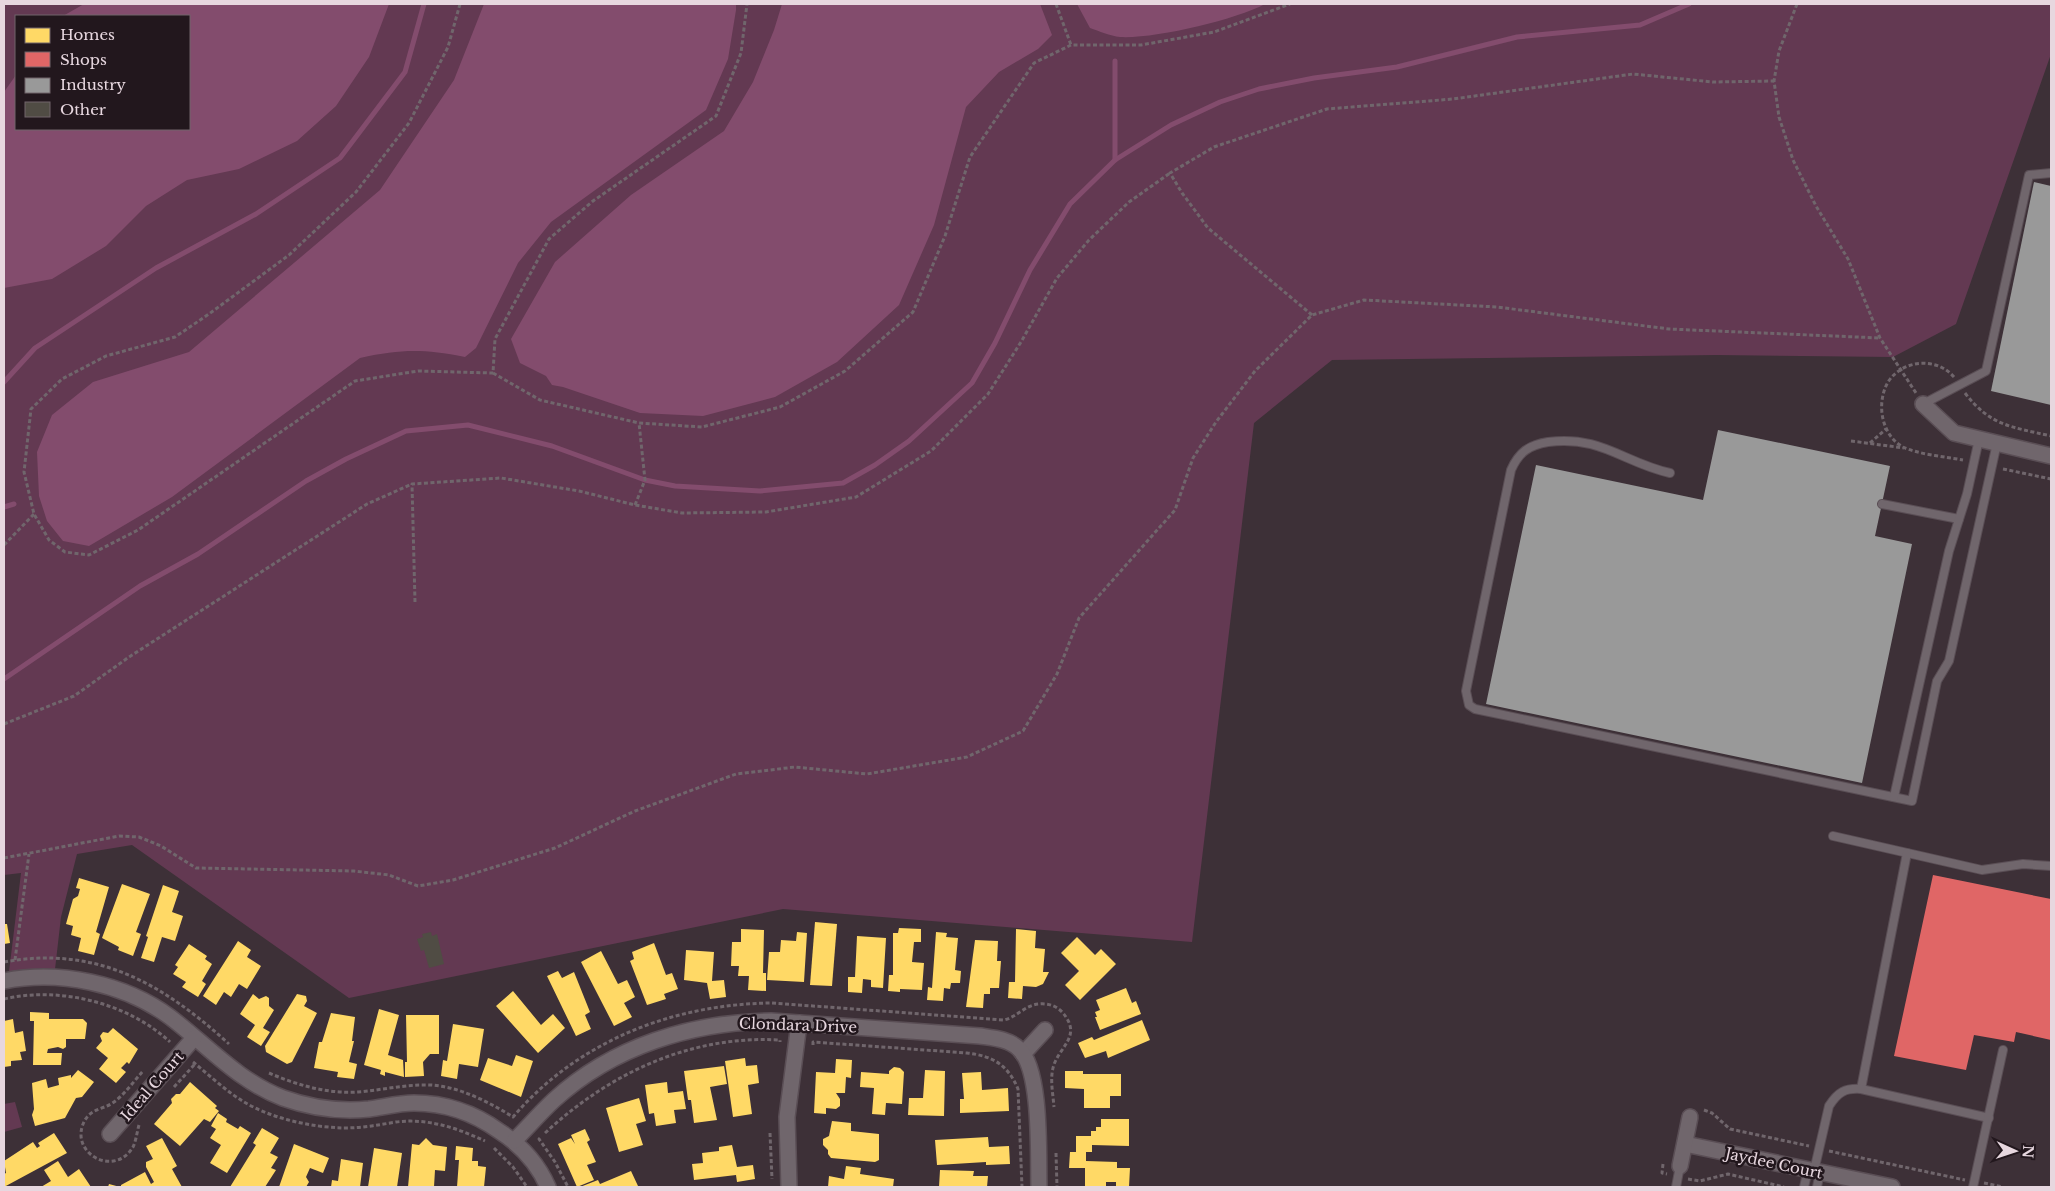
<svg xmlns="http://www.w3.org/2000/svg" width="2055" height="1191" viewBox="0 0 2055 1191" font-family="'Libre Baskerville',serif">
<style>
.green{fill:#633952;fill-rule:evenodd}
.water{fill:#834c6d}
.homes{fill:#ffd966}
.shops{fill:#e06666}
.industry{fill:#999}
.lines{fill:none;stroke-linecap:round;stroke-linejoin:round}
.stream{stroke:#834c6d;stroke-width:5}
.building{fill:#504c44}
.lane-casing{stroke:#5a4e55;stroke-width:10}
.street-casing{stroke:#5a4e55;stroke-width:18}
.path{stroke:#70666c;stroke-width:3;stroke-dasharray:4 2.5;stroke-linecap:butt}
.lane{stroke:#70666c;stroke-width:8}
.street{stroke:#70666c;stroke-width:15}
.labels{text-anchor:middle;dominant-baseline:central;stroke-width:5;stroke-linejoin:round;paint-order:stroke}
.street-label{font-size:15px;fill:#e7d7df;stroke:#22171d}
</style>
<rect width="100%" height="100%" fill="#3d3037"/>
<!-- green -->
<g class="green">
<path d="M4 4H2051V54L1956 324 1893 357 1716 355 1332 360 1254 423 1192 942 783 909 349 998 132 845 77 854 61 917 54 978 8 980 21 873 4 875ZM16 16H189V129H16Z"/>
<polygon points="15,1102 22,1127 4,1132 4,1104"/>
</g>
<!-- water -->
<g class="water">
<polygon points="84,4 389,4 369,57 336,106 297,141 239,169 187,180 146,206 106,246 52,279 4,288 4,92 16,75 16,129 189,129 189,16 63,16"/>
<path d="M484 4H736V10L728 59 706 110 551 222 518 263 476 348 465 357C423 349 402 349 360 358L172 497 89 546 63 541 47 521 39 496 37 452 52 415 93 382 189 352 380 190 454 80Z"/>
<polygon points="782,4 1040,4 1052,35 1038,49 999,72 966,107 934,225 899,305 837,362 775,397 703,416 640,413 563,387 552,385 546,376 520,363 511,339 555,262 631,195 724,131 753,82 774,30"/>
<path d="M1077 4H1265C1235 20 1154 39 1120 37 1110 36 1099 31 1090 28Z"/>
</g>
<!-- homes -->
<g class="homes">
<polygon points="79,878 109,887 96,932 100,934 94,955 78,951 81,938 71,935 73,926 66,924 73,899 78,896 80,889 76,888"/>
<polygon points="122,884 150,894 136,932 141,934 133,956 118,950 119,947 102,938"/>
<polygon points="163,885 179,891 172,912 183,916 175,941 162,937 154,962 141,958 148,937 146,936"/>
<polygon points="815,922 837,924 832,986 810,985"/>
<polygon points="4,924 7,924 10,943 4,944"/>
<polygon points="899,928 921,929 921,942 914,942 912,962 924,963 922,990 900,989 900,992 888,991 889,975 893,975 893,933 898,933"/>
<polygon points="741,929 764,930 763,973 766,973 766,991 748,990 749,976 738,976 739,966 731,966 732,942 741,942"/>
<polygon points="1016,929 1036,931 1035,948 1045,949 1043,972 1049,972 1043,984 1036,987 1023,986 1022,999 1008,998 1009,982 1015,982"/>
<polygon points="797,932 807,933 804,982 767,980 769,952 780,952 781,940 796,941"/>
<polygon points="936,932 947,933 946,937 958,938 955,970 961,971 960,983 951,983 950,989 944,988 943,1001 927,1000 928,987 932,988"/>
<polygon points="857,936 886,938 883,988 871,987 871,980 863,979 862,993 848,992 848,977 855,977"/>
<polygon points="1077,937 1095,955 1101,949 1116,964 1080,1000 1065,985 1079,971 1061,953"/>
<polygon points="975,940 998,941 997,961 1001,961 999,988 990,988 990,994 984,994 983,1008 966,1007"/>
<polygon points="238,941 251,950 247,957 261,966 247,989 239,984 231,997 224,992 216,1005 203,996"/>
<polygon points="654,943 666,975 672,973 678,989 664,994 666,999 647,1005 630,961 634,959 632,952"/>
<polygon points="189,944 207,956 205,959 212,964 202,981 206,984 198,997 182,987 186,982 173,974 178,967 175,965"/>
<polygon points="686,950 714,952 712,981 724,980 726,997 710,999 707,983 684,980"/>
<polygon points="601,951 618,984 627,980 635,997 624,1003 632,1017 614,1026 581,962"/>
<polygon points="558,971 562,978 574,972 590,1012 585,1015 591,1029 576,1036 547,976"/>
<polygon points="1126,988 1132,1003 1136,1001 1141,1014 1100,1030 1095,1017 1097,1017 1095,1012 1100,1010 1096,1000"/>
<polygon points="513,991 541,1025 553,1014 565,1028 538,1053 496,1006"/>
<polygon points="253,994 259,999 266,996 269,998 269,1006 274,1010 263,1028 270,1032 261,1046 247,1037 255,1025 240,1014"/>
<polygon points="297,994 306,996 307,1001 304,1006 317,1013 292,1062 287,1064 266,1052 265,1046"/>
<polygon points="379,1009 399,1015 388,1055 403,1060 404,1077 385,1072 385,1076 380,1074 381,1070 364,1065"/>
<polygon points="30,1012 49,1013 49,1019 83,1019 87,1023 85,1039 66,1039 66,1047 63,1049 58,1047 48,1049 47,1053 62,1053 61,1065 33,1065 34,1021 30,1021"/>
<polygon points="331,1013 355,1017 352,1041 354,1041 349,1062 357,1064 354,1079 337,1077 338,1072 314,1068 319,1042 322,1042"/>
<polygon points="406,1015 439,1015 439,1054 430,1054 423,1062 424,1076 405,1077 405,1062 407,1062"/>
<polygon points="13,1019 15,1033 23,1031 26,1051 20,1052 22,1060 11,1061 11,1066 4,1067 4,1021"/>
<polygon points="1142,1020 1150,1040 1108,1058 1106,1051 1085,1058 1078,1043 1092,1037 1094,1040"/>
<polygon points="453,1024 484,1029 478,1067 459,1064 457,1079 441,1076 443,1060 447,1061"/>
<polygon points="113,1028 138,1049 129,1064 127,1062 121,1068 126,1072 116,1083 99,1069 108,1058 96,1048 102,1041 100,1036 103,1032 108,1033"/>
<polygon points="516,1055 533,1061 521,1097 480,1080 488,1058 512,1066"/>
<polygon points="745,1058 746,1066 757,1065 759,1083 748,1085 752,1114 733,1117 725,1061"/>
<polygon points="836,1059 852,1060 851,1078 846,1077 845,1093 836,1093 840,1099 840,1106 836,1109 826,1108 826,1114 814,1113 816,1072 835,1073"/>
<polygon points="724,1066 727,1084 710,1087 717,1120 694,1123 691,1100 688,1100 684,1071"/>
<polygon points="894,1067 900,1068 904,1072 902,1104 886,1103 885,1115 872,1114 874,1088 860,1087 861,1072 889,1074 889,1071"/>
<polygon points="78,1070 94,1082 82,1097 76,1098 65,1118 35,1126 32,1115 34,1109 32,1083 46,1079 48,1088 59,1085 58,1078 71,1075 71,1078"/>
<polygon points="925,1070 945,1071 944,1116 908,1115 909,1098 923,1098"/>
<polygon points="1065,1071 1083,1071 1083,1074 1121,1074 1121,1096 1110,1096 1110,1108 1084,1108 1084,1089 1065,1088"/>
<polygon points="981,1072 982,1090 1008,1088 1009,1111 960,1113 960,1099 964,1099 962,1073"/>
<polygon points="190,1082 217,1106 215,1108 219,1111 210,1122 204,1119 180,1146 154,1124 172,1103 171,1099 176,1094 180,1094"/>
<polygon points="667,1082 668,1093 683,1091 686,1109 674,1110 676,1123 656,1126 654,1113 649,1114 645,1085"/>
<polygon points="639,1098 646,1121 636,1124 643,1145 619,1152 606,1108"/>
<polygon points="218,1113 227,1119 226,1122 238,1129 240,1126 251,1133 227,1173 210,1163 221,1145 210,1138 216,1129 211,1126"/>
<polygon points="1101,1119 1129,1119 1129,1146 1092,1145 1092,1152 1086,1152 1086,1161 1117,1162 1117,1168 1130,1168 1129,1187 1116,1187 1116,1182 1106,1182 1106,1187 1085,1187 1085,1168 1069,1168 1070,1152 1076,1152 1076,1136 1091,1136 1091,1131 1096,1131 1096,1127 1101,1127"/>
<polygon points="832,1121 851,1123 851,1131 879,1134 879,1160 875,1162 831,1158 828,1154 828,1150 823,1145 823,1139 829,1136"/>
<polygon points="262,1128 279,1138 270,1153 278,1157 271,1168 276,1170 265,1187 230,1187 256,1145 253,1143"/>
<polygon points="585,1129 590,1140 587,1142 596,1162 587,1165 594,1180 577,1187 558,1144 571,1138 575,1144 571,1135"/>
<polygon points="54,1133 67,1153 4,1187 4,1174 6,1173 4,1161 33,1142 37,1148 40,1146 38,1143"/>
<polygon points="988,1137 989,1147 1009,1146 1010,1164 986,1165 986,1162 937,1165 935,1140"/>
<polygon points="162,1138 177,1166 172,1169 182,1187 121,1187 121,1185 145,1172 151,1184 154,1182 146,1167 146,1162 153,1159 146,1146"/>
<polygon points="426,1138 433,1145 447,1147 445,1171 435,1170 434,1187 408,1187 412,1144 419,1145"/>
<polygon points="294,1144 329,1158 323,1173 310,1168 306,1177 309,1182 306,1187 279,1187"/>
<polygon points="732,1145 737,1167 753,1165 755,1179 737,1182 736,1175 694,1180 692,1164 703,1163 702,1153 719,1151 719,1147"/>
<polygon points="456,1146 473,1148 472,1161 478,1161 478,1166 486,1167 484,1187 457,1187 459,1160 455,1160"/>
<polygon points="374,1148 402,1153 397,1187 368,1187"/>
<polygon points="341,1159 363,1163 360,1187 331,1187 332,1180 338,1181"/>
<polygon points="58,1161 68,1177 79,1169 91,1187 41,1187 51,1181 44,1170"/>
<polygon points="846,1166 861,1168 860,1174 894,1179 893,1187 828,1187 829,1176 844,1179"/>
<polygon points="940,1170 974,1171 973,1176 988,1176 987,1187 939,1187"/>
<polygon points="631,1171 638,1186 635,1187 580,1187 598,1180 600,1184"/>
<polygon points="109,1184 120,1187 108,1187"/>
</g>
<!-- shops -->
<polygon class="shops" points="1933,875 2051,899 2051,1040 2016,1032 2014,1042 1974,1035 1966,1070 1894,1056"/>
<!-- industry -->
<g class="industry">
<polygon points="2034,182 2051,186 2051,405 1991,391"/>
<polygon points="1718,430 1890,466 1875,536 1912,544 1862,783 1486,704 1536,465 1703,500"/>
</g>
<g class="lines">
<!-- stream -->
<g class="stream">
<polyline points="1115,160 1115,61"/>
<polyline points="4,382 35,348 156,268 256,214 340,158 405,72 424,4"/>
<polyline points="4,507 14,504"/>
<polyline points="4,679 140,586 198,554 306,481 346,459 406,431 468,425 552,446 645,480 675,486 760,491 843,483 875,465 909,441 972,383 995,343 1030,270 1070,204 1115,160 1171,125 1220,102 1259,89 1314,78 1397,67 1517,37 1640,25 1689,4"/>
</g>
</g>
<!-- building -->
<polygon class="building" points="431,932 432,936 437,934 444,964 429,968 424,950 421,951 417,939 423,937 422,934"/>
<g class="lines">
<!-- lane casing -->
<g class="lane-casing">
<g id="lane">
<polyline points="1923,404 1986,371 2029,175 2051,173"/>
<path d="M1670 473C1624 463 1601 435 1548 442 1529 445 1519 452 1511 470L1468 681 1466 691 1469 705 1475 709 1912 801 1937 681 1949 661 1997 443"/>
<polyline points="1882,504 1959,519"/>
<polyline points="1894,797 1949,551 1967,494 1979,439"/>
<polyline points="1833,836 1982,870 2023,864 2051,866"/>
<polyline points="1861,1089 1907,853"/>
<path d="M1814 1171 1829 1106C1838 1092 1845 1088 1861 1089L1989 1118"/>
<polyline points="1676,1187 1680,1166"/>
<polyline points="1804,1187 1808,1170"/>
<polyline points="1817,1187 1820,1172"/>
<polyline points="1973,1187 2003,1050"/>
</g>
</g>
<!-- street casing -->
<g class="street-casing">
<g id="street">
<polyline points="1923,404 1954,433 2051,456"/>
<path d="M4 981C59 970 124 983 170 1017 207 1045 238 1081 283 1098 311 1108 340 1112 369 1109 384 1107 399 1103 414 1103 446 1103 474 1113 499 1131 521 1145 538 1164 548 1187"/>
<polyline points="1023,1054 1045,1030"/>
<polyline points="110,1134 194,1038"/>
<path d="M514 1141C528 1127 540 1113 554 1100 613 1046 692 1022 771 1021L980 1036C994 1038 1009 1039 1019 1049 1042 1070 1038 1156 1039 1187"/>
<polyline points="1685,1144 1892,1187"/>
<polyline points="1680,1166 1690,1117"/>
<polyline points="789,1187 787,1117 799,1023"/>
</g>
</g>
<!-- path -->
<g class="path">
<polyline points="460,4 448,47 409,123 356,192 289,255 209,314 175,337 106,356 62,379 31,409 24,472 34,514 49,540 65,552 89,555 138,530 355,381 418,371 493,373 495,339 549,239 593,201 716,116 741,53 747,4"/>
<polyline points="1056,4 1071,45"/>
<polyline points="1797,4 1779,51 1774,81 1779,117 1793,160 1816,206 1848,259 1880,338 1916,393"/>
<polyline points="1312,315 1208,228 1182,193 1170,173 1214,147 1327,109 1453,99 1633,74 1713,82 1774,81"/>
<polyline points="493,373 540,400 639,423 702,427 780,407 845,371 913,312 945,236 970,157 1034,63 1071,45 1141,45 1214,32 1290,4"/>
<path d="M1954 377C1937 357 1903 359 1888 382 1876 403 1881 435 1903 447 1917 454 1946 457 1963 460"/>
<path d="M1965 393C1990 426 2012 427 2051 436"/>
<polyline points="1851,441 1904,448"/>
<polyline points="1870,443 1886,429"/>
<polyline points="2003,469 2051,479"/>
<polyline points="635,505 645,480 639,423"/>
<polyline points="4,545 34,514"/>
<polyline points="415,602 412,484 501,478 579,491 635,505 682,513 766,512 856,497 931,451 988,394 1021,342 1057,278 1089,240 1129,202 1170,173"/>
<polyline points="4,724 74,696 129,657 367,504 412,484"/>
<polyline points="4,858 119,836 139,837 161,846 196,868 354,871 389,875 418,886 453,880 555,848 635,811 736,774 795,767 867,774 967,757 1023,731 1057,674 1079,618 1175,510 1193,458 1216,422 1255,371 1312,315 1364,300 1497,307 1669,329 1880,338"/>
<polyline points="15,960 29,854"/>
<path d="M4 962C97 945 163 984 229 1044"/>
<path d="M4 999C60 986 128 1003 170 1042"/>
<path d="M813 1045V1042L967 1053C993 1056 1008 1065 1018 1089L1022 1187"/>
<path d="M193 1062C209 1075 226 1091 244 1102 273 1119 311 1127 343 1128 362 1128 378 1125 396 1122 428 1118 457 1128 485 1141"/>
<path d="M269 1073C297 1085 327 1094 358 1092 383 1090 406 1084 431 1085 460 1087 489 1102 513 1117 578 1041 673 1004 772 1003L1004 1020C1017 1017 1025 1005 1039 1004 1048 1003 1057 1006 1063 1013 1083 1037 1058 1047 1053 1068 1050 1080 1053 1094 1054 1107"/>
<polyline points="174,1087 195,1064"/>
<polyline points="1704,1110 1712,1113 1730,1129 1809,1146"/>
<path d="M139 1125C137 1132 136 1141 133 1147 114 1179 67 1152 85 1120 92 1108 105 1109 114 1102 125 1094 134 1081 143 1071"/>
<path d="M545 1133C610 1073 690 1035 780 1040V1042"/>
<polyline points="770,1133 772,1179"/>
<polyline points="540,1138 539,1139 555,1162 568,1187"/>
<polyline points="494,1148 513,1167 527,1187"/>
<polyline points="1829,1151 1965,1180"/>
<polyline points="1056,1153 1057,1187"/>
<polyline points="1663,1164 1662,1173 1667,1174"/>
<polyline points="1688,1179 1700,1181 1728,1174 1784,1187"/>
<polyline points="1984,1183 2003,1187"/>
</g>
<!-- lane -->
<use href="#lane" class="lane"/>
<!-- street -->
<use href="#street" class="street"/>
</g>
<g class="labels">
<!-- street labels -->
<g class="street-label">
<text transform="translate(798 1025) rotate(2)">Clondara Drive</text>
<text transform="translate(152 1086) rotate(-49)">Ideal Court</text>
<text transform="translate(1774 1163) rotate(12)">Jaydee Court</text>
</g>
</g>
<!-- border -->
<rect width="2055" height="1191" fill="none" stroke="#e7d7df" stroke-width="10"/>
<!-- legend -->
<rect x="15" y="15" width="175" height="115" fill="#22171d" stroke="#71646b"/>
<rect x="25" y="28" width="25" height="15" fill="#ffd966" stroke="#71646b"/>
<text x="60" y="40" font-size="15" fill="#e7d7df">Homes</text>
<rect x="25" y="52" width="25" height="15" fill="#e06666" stroke="#71646b"/>
<text x="60" y="65" font-size="15" fill="#e7d7df">Shops</text>
<rect x="25" y="78" width="25" height="15" fill="#999999" stroke="#71646b"/>
<text x="60" y="90" font-size="15" fill="#e7d7df">Industry</text>
<rect x="25" y="102" width="25" height="15" fill="#504c44" stroke="#71646b"/>
<text x="60" y="115" font-size="15" fill="#e7d7df">Other</text>
<!-- north arrow -->
<g transform="translate(2015 1151) rotate(93)" stroke="#22171d" stroke-width="4" paint-order="stroke">
<path d="M0-4L9 19L0 12L-9 19Z" fill="#e7d7df"/>
<text y="-8" font-size="14" font-weight="bold" text-anchor="middle" fill="#e7d7df">N</text>
</g>
</svg>
